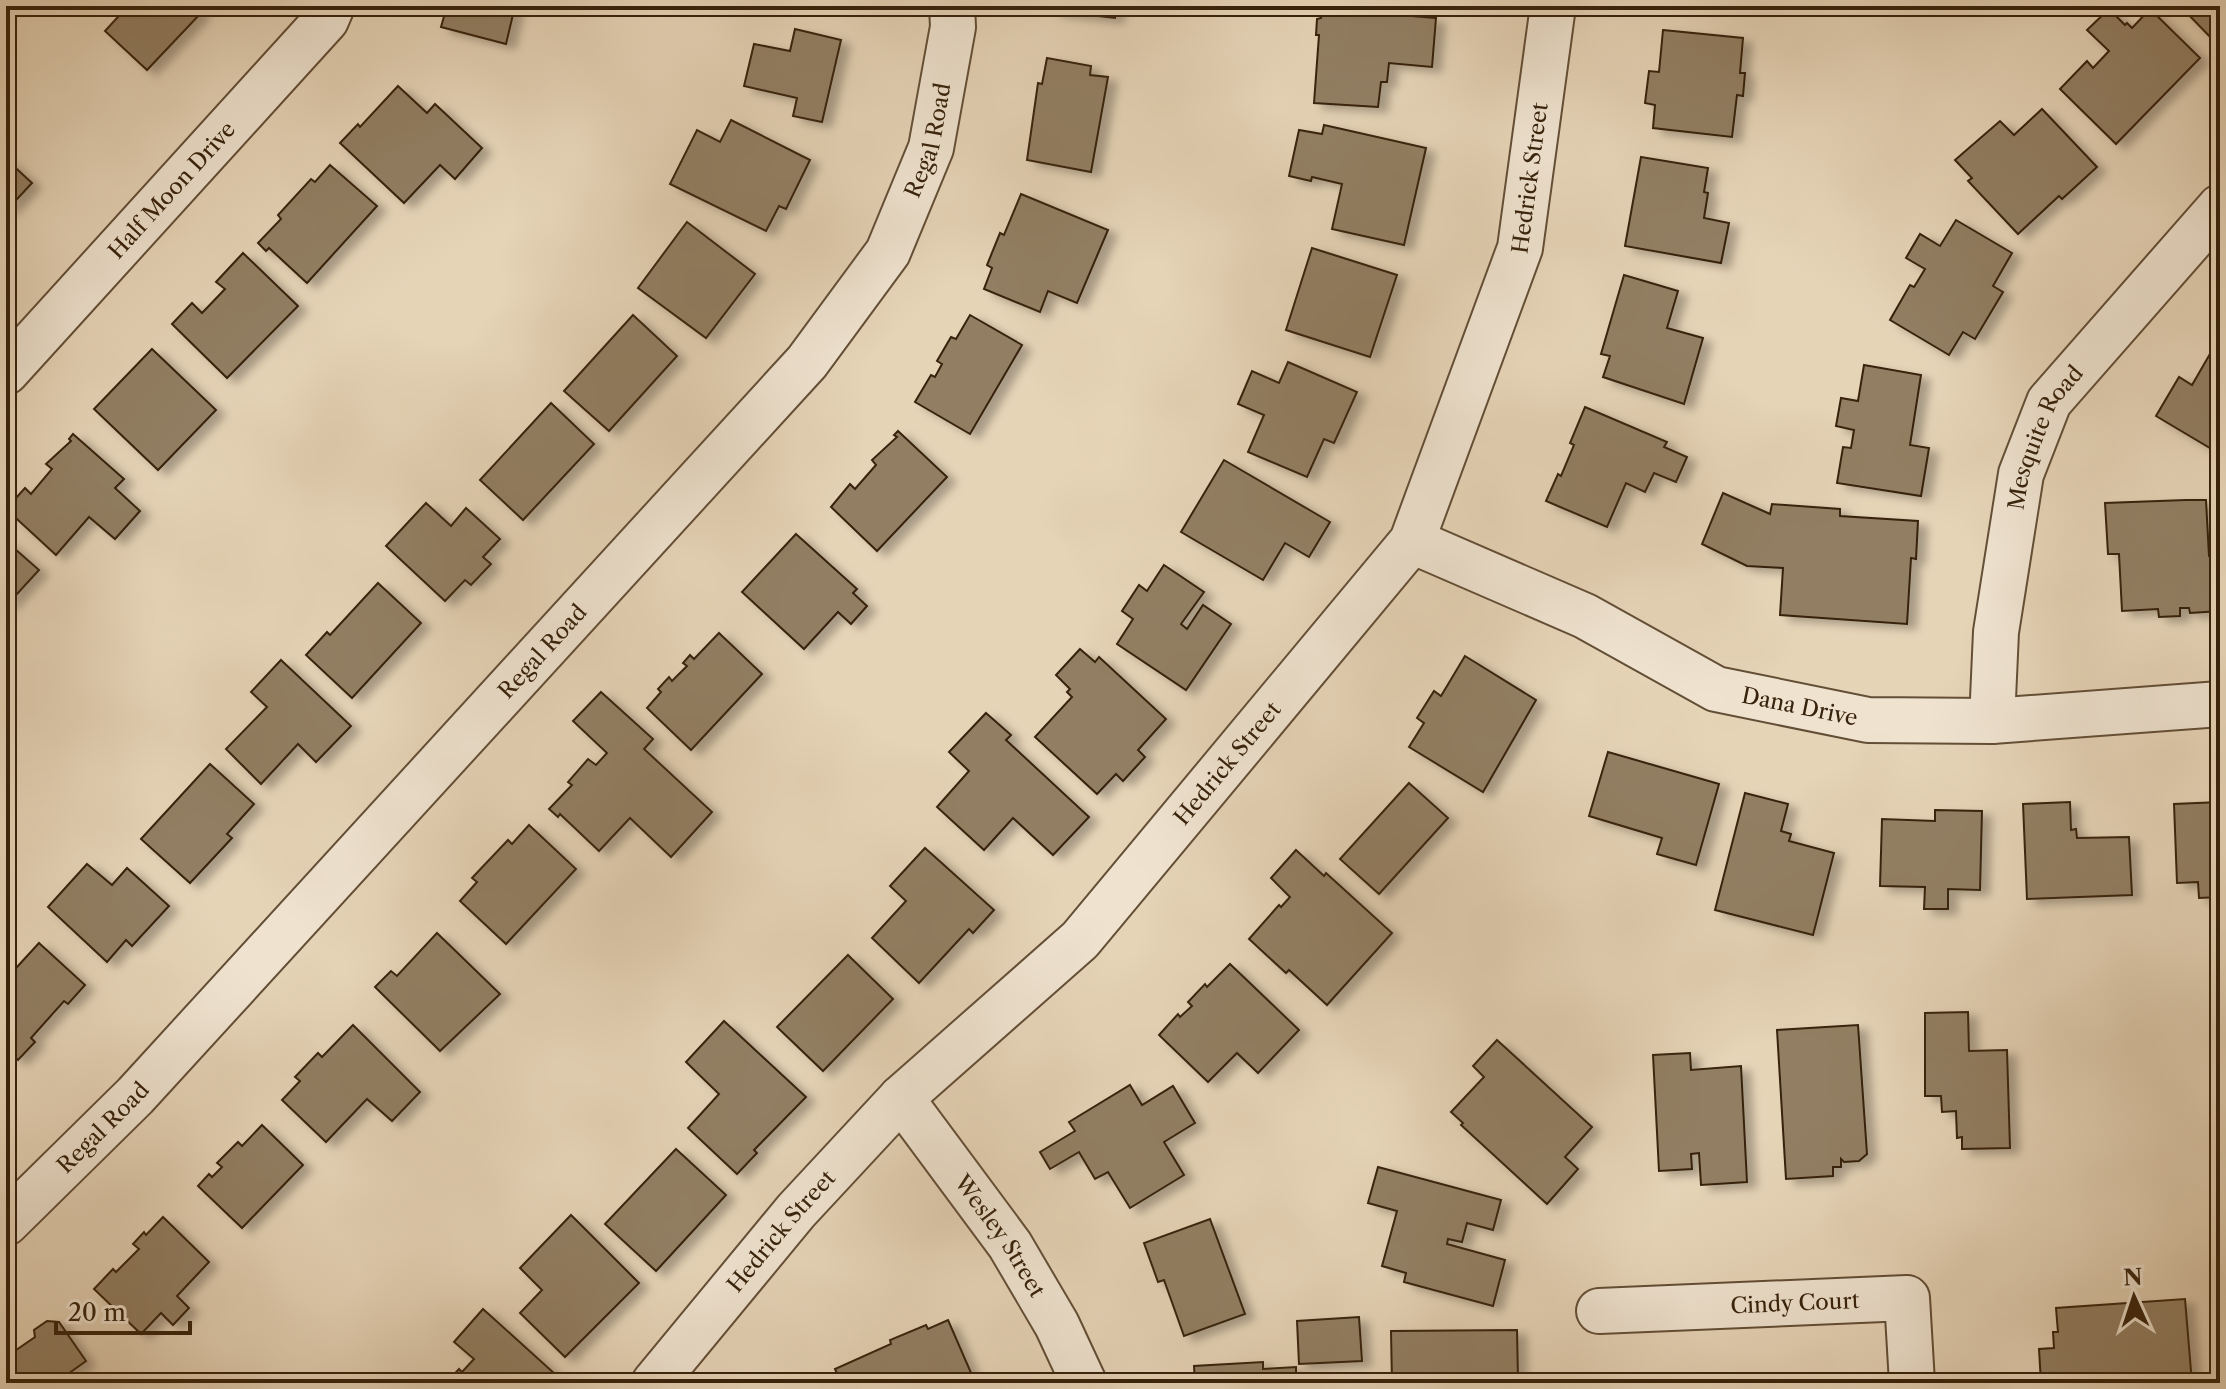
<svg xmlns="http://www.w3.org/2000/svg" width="2226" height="1389" viewBox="0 0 2226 1389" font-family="'Libre Caslon Text',serif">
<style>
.building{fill:#927f64;stroke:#37220b;stroke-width:2;filter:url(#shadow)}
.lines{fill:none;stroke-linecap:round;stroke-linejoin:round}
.minor-casing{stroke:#634e36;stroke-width:48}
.minor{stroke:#efe3d0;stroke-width:44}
.labels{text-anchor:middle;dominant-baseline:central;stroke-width:6;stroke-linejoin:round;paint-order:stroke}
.street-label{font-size:22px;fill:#37220b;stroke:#efe3d0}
</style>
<defs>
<filter id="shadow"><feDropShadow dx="9" dy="5" stdDeviation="4" flood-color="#0004"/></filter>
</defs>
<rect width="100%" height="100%" fill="#e6d4b7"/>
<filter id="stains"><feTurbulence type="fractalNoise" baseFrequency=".0025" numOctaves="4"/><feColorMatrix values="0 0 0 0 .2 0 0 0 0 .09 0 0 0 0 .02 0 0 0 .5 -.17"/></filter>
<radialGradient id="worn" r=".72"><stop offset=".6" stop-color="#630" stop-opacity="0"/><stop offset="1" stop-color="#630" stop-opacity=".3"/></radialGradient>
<!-- building -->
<g class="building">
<polygon points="128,6 194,6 201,13 147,70 105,31"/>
<polygon points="447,6 515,6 506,44 441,27"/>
<polygon points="1053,6 1116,6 1115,18 1052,11"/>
<polygon points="2180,6 2220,6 2220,43 2218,45"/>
<polygon points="2109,9 2125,25 2127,23 2132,28 2150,9 2200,58 2116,144 2060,89 2087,61 2093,68 2109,51 2087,30"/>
<polygon points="1338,10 1436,18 1432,67 1389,63 1387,82 1381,82 1378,107 1314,103 1319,35 1316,35 1317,19 1321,18 1322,14 1338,15"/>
<polygon points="795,29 841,40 822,122 793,116 797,98 744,86 754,44 790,51"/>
<polygon points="1663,30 1743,38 1740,73 1745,73 1743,96 1737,95 1732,137 1653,128 1655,105 1645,103 1649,71 1659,72"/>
<polygon points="1047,58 1091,66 1090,75 1108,77 1091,172 1027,160 1038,83 1042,84"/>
<polygon points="398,86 427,113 435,104 482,148 455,179 440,165 404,203 340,143 358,124 360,127"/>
<polygon points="2042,109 2097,167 2062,199 2059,196 2018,234 1968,181 1972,178 1955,160 2000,121 2014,135"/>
<polygon points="731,120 810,160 786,209 779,206 766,231 670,184 697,130 720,142"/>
<polygon points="1324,125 1426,148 1404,245 1332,229 1342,184 1312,177 1311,181 1289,176 1299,130 1322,134"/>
<polygon points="1641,157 1708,168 1704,192 1708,193 1704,218 1729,223 1721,263 1625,246"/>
<polygon points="6,159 32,183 6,211"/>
<polygon points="330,165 377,206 307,283 269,248 266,251 258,243 281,219 278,215 311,179 315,182"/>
<polygon points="1021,194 1108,230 1077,303 1048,291 1040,312 984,289 992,268 987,265 1000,233 1004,235"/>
<polygon points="1956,220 2012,253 1993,286 2003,292 1975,339 1963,332 1949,355 1890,320 1910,285 1914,287 1925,269 1906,258 1920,234 1940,246"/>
<polygon points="687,222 755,274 706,338 638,288"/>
<polygon points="1312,248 1397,275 1370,357 1286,330"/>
<polygon points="243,253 298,306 227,378 172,324 192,303 202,313 225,289 216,282"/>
<polygon points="1624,275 1678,291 1667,328 1703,338 1684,404 1603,377 1610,356 1601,354"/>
<polygon points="633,315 677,356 609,431 564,391"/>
<polygon points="970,315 1022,345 970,434 915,402 931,375 935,377 942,364 937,361 951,337 956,339"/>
<polygon points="2218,340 2220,341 2220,454 2156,416 2179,377 2192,385"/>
<polygon points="152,349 216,410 158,470 94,409"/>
<polygon points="1288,362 1357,392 1334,443 1324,439 1307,477 1248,452 1264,415 1238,404 1252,371 1279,383"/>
<polygon points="1864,365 1921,375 1910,445 1929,448 1921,496 1837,483 1843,447 1851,448 1854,430 1836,426 1841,398 1858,401"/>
<polygon points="551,403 594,444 523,520 480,480"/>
<polygon points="1585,407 1667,442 1664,447 1687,457 1676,482 1654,473 1645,492 1626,483 1607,527 1546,501 1558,474 1561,476 1574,445 1570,443"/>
<polygon points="898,431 947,477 877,551 831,507 850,484 855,489 876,465 872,460 897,437 894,435"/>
<polygon points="73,434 124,479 115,488 140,511 115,539 89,517 56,555 6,509 25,488 31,494 52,469 46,464 71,441 69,439"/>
<polygon points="1224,460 1330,522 1309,557 1285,543 1263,580 1181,532"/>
<polygon points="1723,493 1770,514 1772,504 1840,509 1840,516 1918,521 1916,559 1911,558 1907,624 1780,615 1783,568 1747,566 1702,544"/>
<polygon points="2186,500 2206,500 2209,556 2220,556 2220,611 2190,613 2189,608 2180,608 2180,616 2159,617 2158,609 2122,611 2119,554 2108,554 2105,503"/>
<polygon points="426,503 451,526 466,508 500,539 483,557 491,564 471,585 465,580 445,601 386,546"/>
<polygon points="796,534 857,589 853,593 867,606 851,624 838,612 804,649 742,592"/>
<polygon points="6,541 39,570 6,606"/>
<polygon points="1164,565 1204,592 1181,624 1187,629 1203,605 1231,624 1186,690 1117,644 1133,619 1122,611 1139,585 1147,591"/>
<polygon points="378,583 421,623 352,698 306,655 327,632 330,635"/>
<polygon points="719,633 762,674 691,750 647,708 661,692 658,689 669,677 672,681 687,666 683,663 690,655 694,659"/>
<polygon points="1080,649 1095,662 1099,657 1166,719 1138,750 1145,757 1123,781 1116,774 1097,794 1035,737 1072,697 1067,692 1070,689 1056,675"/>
<polygon points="1465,656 1536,700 1483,792 1409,747 1424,723 1417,718 1434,691 1441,696"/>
<polygon points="281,660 351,726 316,762 298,744 261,784 226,749 267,707 251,692"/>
<polygon points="601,692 653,739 644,749 712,812 671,857 630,818 599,851 560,814 558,817 549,809 572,785 568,782 588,759 596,765 607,753 573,721"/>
<polygon points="986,713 1011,735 1006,740 1089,817 1053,855 1013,818 984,850 937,807 969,771 949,752"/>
<polygon points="1608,752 1719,784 1696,865 1657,854 1662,838 1589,816"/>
<polygon points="210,764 254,804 227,834 232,838 190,883 141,839"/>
<polygon points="1409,783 1448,818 1379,894 1340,859"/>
<polygon points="1745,793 1788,804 1781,831 1791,834 1789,841 1834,853 1813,935 1715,910"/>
<polygon points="2070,802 2071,830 2076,829 2077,838 2129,837 2132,895 2027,899 2023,804"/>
<polygon points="2220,802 2220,897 2199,898 2198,882 2177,883 2174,804"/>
<polygon points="1935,810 1982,811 1980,890 1948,889 1948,909 1924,909 1925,887 1880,886 1882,819 1935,821"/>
<polygon points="529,825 576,869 506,944 460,901 477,882 472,878 508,840 512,844"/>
<polygon points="925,848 994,910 973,933 969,929 919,983 872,938 906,901 890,886"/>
<polygon points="1296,850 1324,876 1326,873 1392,933 1327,1005 1289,970 1286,973 1249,939 1279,905 1281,907 1290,897 1271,878"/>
<polygon points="87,864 112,885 127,868 169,906 132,946 126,940 107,962 48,907"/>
<polygon points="437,933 500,994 440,1051 375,987 391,971 397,976"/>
<polygon points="39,943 85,985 68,1004 64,1001 31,1038 35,1042 18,1060 6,1050 6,979"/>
<polygon points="848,955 893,999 823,1071 777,1027"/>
<polygon points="1230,964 1299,1030 1258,1073 1237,1053 1208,1082 1159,1035 1178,1014 1180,1017 1192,1006 1188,1002 1205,984 1207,987"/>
<polygon points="1968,1012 1969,1051 2007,1050 2010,1148 1962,1149 1962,1137 1957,1138 1956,1111 1942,1112 1941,1096 1925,1096 1925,1013"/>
<polygon points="724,1021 806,1097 754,1150 757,1153 737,1174 688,1128 719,1094 686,1062"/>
<polygon points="353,1025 420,1092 392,1121 367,1099 326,1142 282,1100 300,1081 295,1077 318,1053 322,1057"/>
<polygon points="1858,1025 1867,1154 1859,1161 1844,1162 1841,1159 1841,1167 1833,1167 1833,1176 1786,1179 1777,1030"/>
<polygon points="1497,1040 1592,1127 1565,1157 1578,1169 1547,1204 1461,1125 1463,1123 1451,1112 1484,1077 1473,1066"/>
<polygon points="1690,1053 1691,1070 1741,1066 1747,1182 1701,1185 1699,1153 1691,1154 1692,1169 1659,1171 1653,1055"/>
<polygon points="1130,1085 1142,1105 1173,1086 1195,1123 1164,1142 1184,1175 1130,1208 1108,1172 1095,1179 1079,1152 1050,1169 1040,1152 1075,1131 1069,1122"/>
<polygon points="262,1125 303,1165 242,1228 198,1186 209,1174 212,1177 222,1167 217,1163 238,1142 242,1146"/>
<polygon points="676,1149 726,1195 656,1271 605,1224"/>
<polygon points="1378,1167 1501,1200 1493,1230 1467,1223 1462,1242 1448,1239 1447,1244 1505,1260 1493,1306 1404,1282 1406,1273 1382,1266 1397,1211 1368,1203"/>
<polygon points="571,1215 639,1283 565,1357 520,1313 542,1290 520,1268"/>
<polygon points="163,1217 209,1262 177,1296 189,1308 173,1325 161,1313 141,1334 94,1289 113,1269 116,1272 139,1249 133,1244 144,1232 146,1235"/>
<polygon points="1210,1219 1245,1314 1184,1336 1164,1280 1158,1282 1144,1243"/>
<polygon points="2185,1299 2192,1383 2041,1383 2039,1349 2054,1348 2053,1332 2058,1332 2056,1308"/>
<polygon points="483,1309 555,1374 547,1383 446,1383 459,1369 462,1372 474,1359 454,1342"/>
<polygon points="1359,1317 1362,1361 1299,1364 1297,1321"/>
<polygon points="948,1320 975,1382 841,1383 835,1369 891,1344 890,1340 926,1325 928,1329"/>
<polygon points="47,1321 59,1322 86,1361 68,1374 75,1383 6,1383 6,1357 35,1337 34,1330"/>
<polygon points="1517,1330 1518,1379 1501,1380 1501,1383 1392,1383 1391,1331"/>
<polygon points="1263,1362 1263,1369 1296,1367 1296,1383 1195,1383 1194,1366"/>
</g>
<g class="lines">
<!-- minor casing -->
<g class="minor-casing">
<g id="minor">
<path id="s1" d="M6 372 326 20 332 6"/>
<path id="s2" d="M1412 541 1585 616 1716 689 1868 720 1992 721 2220 704"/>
<path id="s3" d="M1992 721 1996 632 2021 474 2049 402 2220 207"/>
<path id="s4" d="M901 1098 1010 1245 1057 1325 1084 1383"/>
<path id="s5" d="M6 1223 135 1096 807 362 888 252 931 148 953 27 952 6"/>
<path id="s6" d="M1599 1311 1907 1298 1912 1383"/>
<path id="s7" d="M654 1383 796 1211 901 1098 1080 940 1412 541 1520 248 1553 6"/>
</g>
</g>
<!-- minor -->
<use href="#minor" class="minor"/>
</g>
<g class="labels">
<!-- street labels -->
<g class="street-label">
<text stroke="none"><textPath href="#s5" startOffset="1432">Regal Road</textPath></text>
<text stroke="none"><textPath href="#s7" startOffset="1518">Hedrick Street</textPath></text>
<text stroke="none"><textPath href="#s1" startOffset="246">Half Moon Drive</textPath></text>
<text stroke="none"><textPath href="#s3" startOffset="292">Mesquite Road</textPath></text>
<text stroke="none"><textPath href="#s5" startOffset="784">Regal Road</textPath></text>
<text stroke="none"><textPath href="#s2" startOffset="424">Dana Drive</textPath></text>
<text stroke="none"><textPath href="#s7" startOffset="846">Hedrick Street</textPath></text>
<text stroke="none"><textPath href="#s5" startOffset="136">Regal Road</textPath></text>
<text stroke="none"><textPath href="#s7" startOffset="198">Hedrick Street</textPath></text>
<text stroke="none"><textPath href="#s4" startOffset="170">Wesley Street</textPath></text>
<text stroke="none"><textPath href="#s6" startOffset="196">Cindy Court</textPath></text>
</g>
</g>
<!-- margin -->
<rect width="2226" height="1389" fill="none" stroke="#e6d4b7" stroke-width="32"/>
<rect x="8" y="8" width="2210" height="1373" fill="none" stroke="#37220b" stroke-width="4"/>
<rect x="16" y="16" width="2194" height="1357" fill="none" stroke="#37220b" stroke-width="2"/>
<!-- north arrow -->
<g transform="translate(2134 1297) rotate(357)" stroke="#efe3d0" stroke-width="6" paint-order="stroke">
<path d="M0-6L14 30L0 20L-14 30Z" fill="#37220b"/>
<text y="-12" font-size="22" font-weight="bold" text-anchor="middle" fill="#37220b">N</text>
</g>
<!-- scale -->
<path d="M56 1321v12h134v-12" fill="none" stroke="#37220b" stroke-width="4"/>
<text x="68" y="1321" font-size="24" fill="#37220b" stroke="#efe3d0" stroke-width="6" paint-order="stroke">20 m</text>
<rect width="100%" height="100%" filter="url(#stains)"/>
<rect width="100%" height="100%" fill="url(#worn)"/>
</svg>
